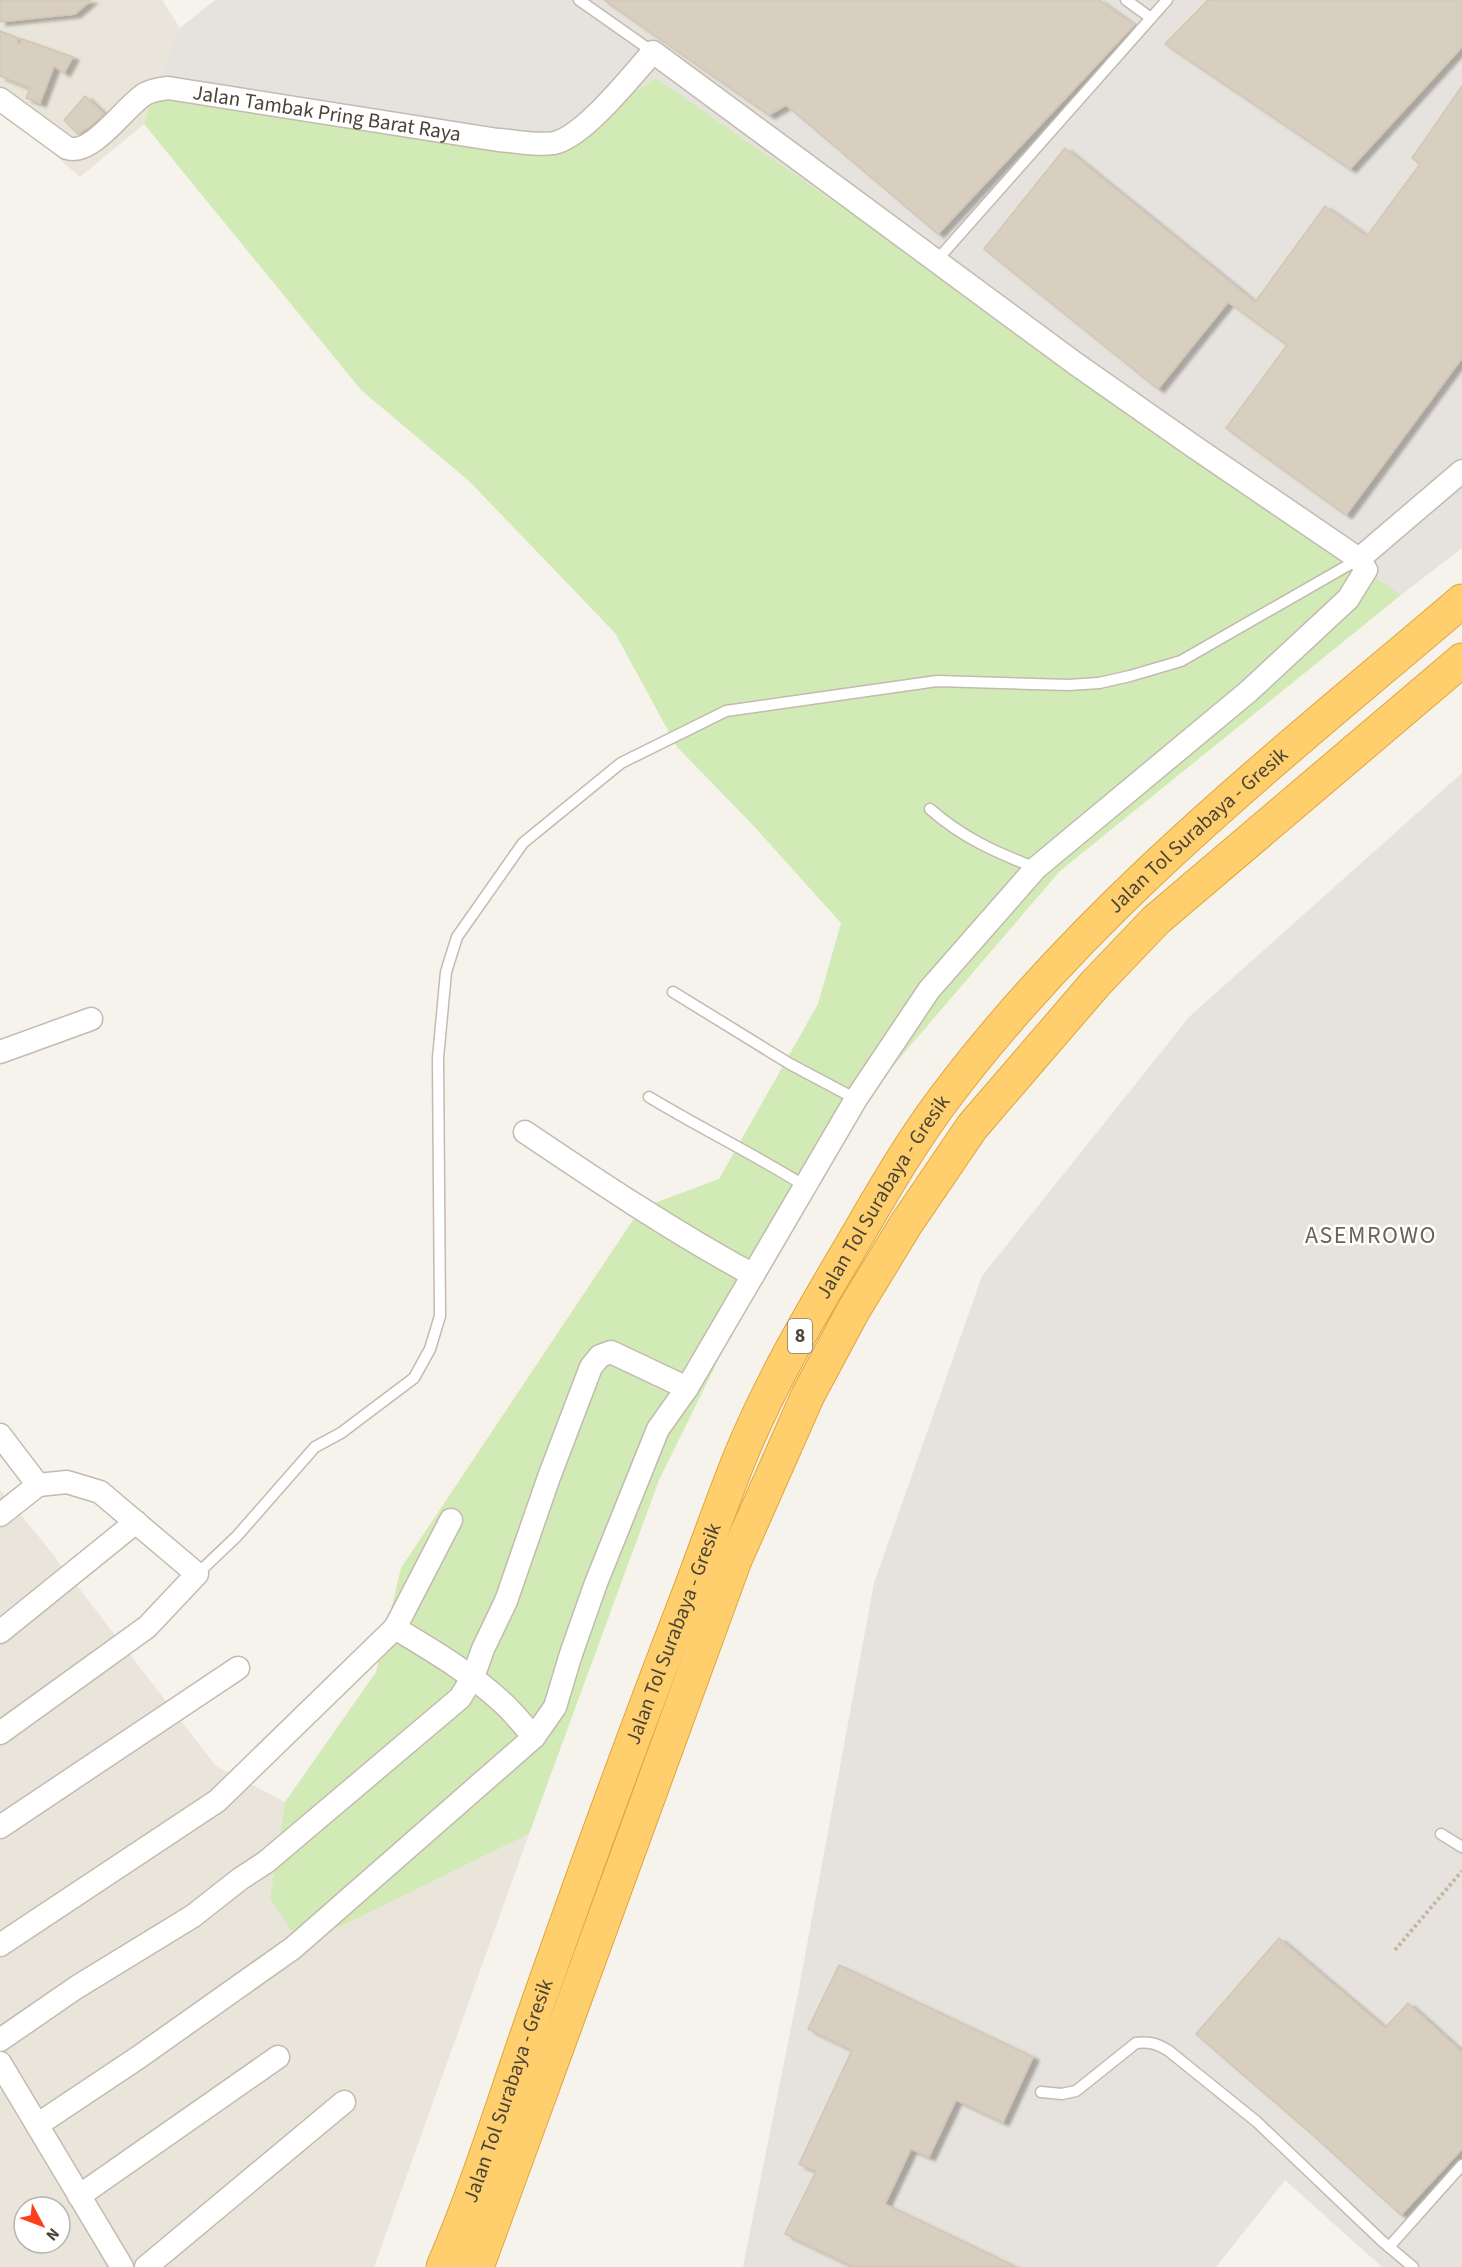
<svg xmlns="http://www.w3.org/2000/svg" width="1462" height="2267" viewBox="0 0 1462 2267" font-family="'Source Sans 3',sans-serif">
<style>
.residential{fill:#eae5da;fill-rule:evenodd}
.industrial{fill:#e6e2dd}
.green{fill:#d2eab5}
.building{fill:#d8cfc1;stroke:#d3c7b4;stroke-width:1.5;filter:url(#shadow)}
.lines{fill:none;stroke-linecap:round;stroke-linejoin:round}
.lane-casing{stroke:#c2bbae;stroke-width:13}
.street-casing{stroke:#c2bbae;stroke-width:25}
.highway-casing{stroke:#e0a43c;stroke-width:35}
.path{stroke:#c4b79f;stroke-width:4;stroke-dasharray:3 3;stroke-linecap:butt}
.lane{stroke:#fff;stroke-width:10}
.street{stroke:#fff;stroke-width:22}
.highway{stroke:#ffcf6e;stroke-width:33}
.labels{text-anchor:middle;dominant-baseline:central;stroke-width:5;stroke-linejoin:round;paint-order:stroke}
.shield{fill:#fff;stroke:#817c74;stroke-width:1.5}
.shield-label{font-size:20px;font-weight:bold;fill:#4b4439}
.street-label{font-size:21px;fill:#4b4439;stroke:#fff}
.quarter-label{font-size:24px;letter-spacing:1.5px;fill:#6e6250;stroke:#fff}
</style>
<defs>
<filter id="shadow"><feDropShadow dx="6" dy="3.5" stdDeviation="1.5" flood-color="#0004"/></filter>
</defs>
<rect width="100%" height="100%" fill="#f6f3ec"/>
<!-- residential -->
<g class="residential">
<polygon points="0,0 162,0 180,28 157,82 144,124 80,177 0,107"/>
<path d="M0 1490 44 1543 216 1766 285 1802 270 1898 342 1926 529 1834 374 2267H0ZM24 2207H60V2243H24Z"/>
</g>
<!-- industrial -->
<g class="industrial">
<polygon points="215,0 1462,0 1462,548 1401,595 656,78 541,149 157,82 180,28"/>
<polygon points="1462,773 1462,2267 1382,2267 1285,2180 1216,2267 743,2267 800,1983 874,1583 982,1276 1190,1016"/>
</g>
<!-- green -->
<polygon class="green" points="656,78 1401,595 1060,871 880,1081 766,1263 659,1480 529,1834 342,1926 291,1930 270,1898 285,1802 376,1672 401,1568 641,1208 719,1179 818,1004 841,923 750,822 677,747 615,633 469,481 361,390 144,124 157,82 541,149"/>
<!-- building -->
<g class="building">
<polygon points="0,0 91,0 75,14 0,22"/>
<polygon points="604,0 1099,0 1134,25 938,234 786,105 769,115"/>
<polygon points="1208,0 1462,0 1462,47 1350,169 1165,44"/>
<polygon points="0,31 18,38 17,43 20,44 22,39 73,57 64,73 54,66 40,103 26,98 30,88 0,76"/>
<polygon points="1462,86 1462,358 1346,515 1226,428 1287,345 1228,302 1158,389 984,249 1065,148 1255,302 1325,206 1367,236 1420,164 1412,158"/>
<polygon points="85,96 104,114 89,127 78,134 64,120"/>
<polygon points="1279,1938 1385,2028 1408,2003 1462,2052 1462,2149 1401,2215 1314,2136 1196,2034"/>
<polygon points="839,1965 1033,2057 1003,2122 956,2100 929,2157 911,2149 885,2204 1016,2267 854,2267 785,2234 816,2171 799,2164 852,2050 808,2029"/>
</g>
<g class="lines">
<!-- lane casing -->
<g class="lane-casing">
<g id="lane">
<polyline points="579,0 653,52"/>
<polyline points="1126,0 1151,18"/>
<polyline points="937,260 1167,0"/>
<path d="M930 809C963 838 995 852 1036 868"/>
<polyline points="673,992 790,1064 856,1099"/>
<path d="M649 1097C700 1128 754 1154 805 1186"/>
<polyline points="197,1574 237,1536 315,1447 341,1433 414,1378 430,1349 440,1316 438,1058 446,972 457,937 523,843 621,763 726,711 937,681 1068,685 1099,683 1130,676 1181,661 1359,559"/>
<polyline points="1441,1834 1462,1847"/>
<path d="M1041 2092 1062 2094 1076 2091 1136 2043C1149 2041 1158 2044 1169 2051L1257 2122 1382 2241 1413 2267"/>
<polyline points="1389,2247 1462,2165"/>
</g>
</g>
<!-- street casing -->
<g class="street-casing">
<g id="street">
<path id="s1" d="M0 99 67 148C92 157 125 106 145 94 152 90 160 89 168 88L498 140C516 141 536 146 554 143 584 137 632 75 653 52L1076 364 1193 446 1359 559 1366 570 1348 599 1249 691 1036 868 929 990 856 1099 687 1388 658 1429 596 1583 571 1654 555 1707 534 1737 293 1948 139 2057 37 2125"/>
<polyline points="1359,559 1462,471"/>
<polyline points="0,1052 91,1019"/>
<path d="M525 1132C599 1182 674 1232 753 1275"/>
<polyline points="0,1435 38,1485 67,1482 100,1492 197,1574 147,1627 0,1733"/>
<polyline points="0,1515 38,1485"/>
<path d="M395 1628C433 1651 471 1673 503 1703 514 1713 524 1726 534 1737"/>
<polyline points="0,1632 136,1522"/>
<polyline points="0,1827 238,1668"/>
<polyline points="0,1945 217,1801 395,1628 451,1520"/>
<polyline points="0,2040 77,1987 193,1916 240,1879 266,1862 460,1698 473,1677 483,1649 506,1601 549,1477 591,1367 600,1356 611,1352 687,1388"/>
<polyline points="0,2063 122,2267"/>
<polyline points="79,2196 278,2057"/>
<polyline points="146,2267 344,2102"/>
</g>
</g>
<!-- highway casing -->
<g class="highway-casing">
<g id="highway">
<path id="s2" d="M443 2267C480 2181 507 2091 538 2003 586 1867 635 1732 687 1598 705 1551 721 1504 740 1457 769 1386 808 1319 847 1253 877 1202 907 1148 943 1100 1088 906 1279 757 1462 601"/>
<polyline points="477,2267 735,1560 808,1395 853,1311 906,1224 972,1127 1095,984 1156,920 1462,660"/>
</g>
</g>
<!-- path -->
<polyline class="path" points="1395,1950 1462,1871"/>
<!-- lane -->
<use href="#lane" class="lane"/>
<!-- street -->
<use href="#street" class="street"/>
<!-- highway -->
<use href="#highway" class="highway"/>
</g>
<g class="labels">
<!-- shield labels -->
<rect class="shield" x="788" y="1319" width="24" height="34" rx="4.5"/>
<g class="shield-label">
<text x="800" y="1336">8</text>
</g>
<!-- street labels -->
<g class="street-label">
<text stroke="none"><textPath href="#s1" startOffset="366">Jalan Tambak Pring Barat Raya</textPath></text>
<text stroke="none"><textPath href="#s2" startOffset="1646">Jalan Tol Surabaya - Gresik</textPath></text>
<text stroke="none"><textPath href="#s2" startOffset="1160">Jalan Tol Surabaya - Gresik</textPath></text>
<text stroke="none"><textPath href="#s2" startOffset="674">Jalan Tol Surabaya - Gresik</textPath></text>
<text stroke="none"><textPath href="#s2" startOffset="188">Jalan Tol Surabaya - Gresik</textPath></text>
</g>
<!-- quarter labels -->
<g class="quarter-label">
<text x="1371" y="1235">ASEMROWO</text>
</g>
</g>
<!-- north arrow -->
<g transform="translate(42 2225) rotate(131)"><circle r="28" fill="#ffffff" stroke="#b7b4b0" stroke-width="1.5"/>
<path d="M0-4.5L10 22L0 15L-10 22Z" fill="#fc3f1d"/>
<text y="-9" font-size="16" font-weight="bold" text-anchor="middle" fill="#4b4439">N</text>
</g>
</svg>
